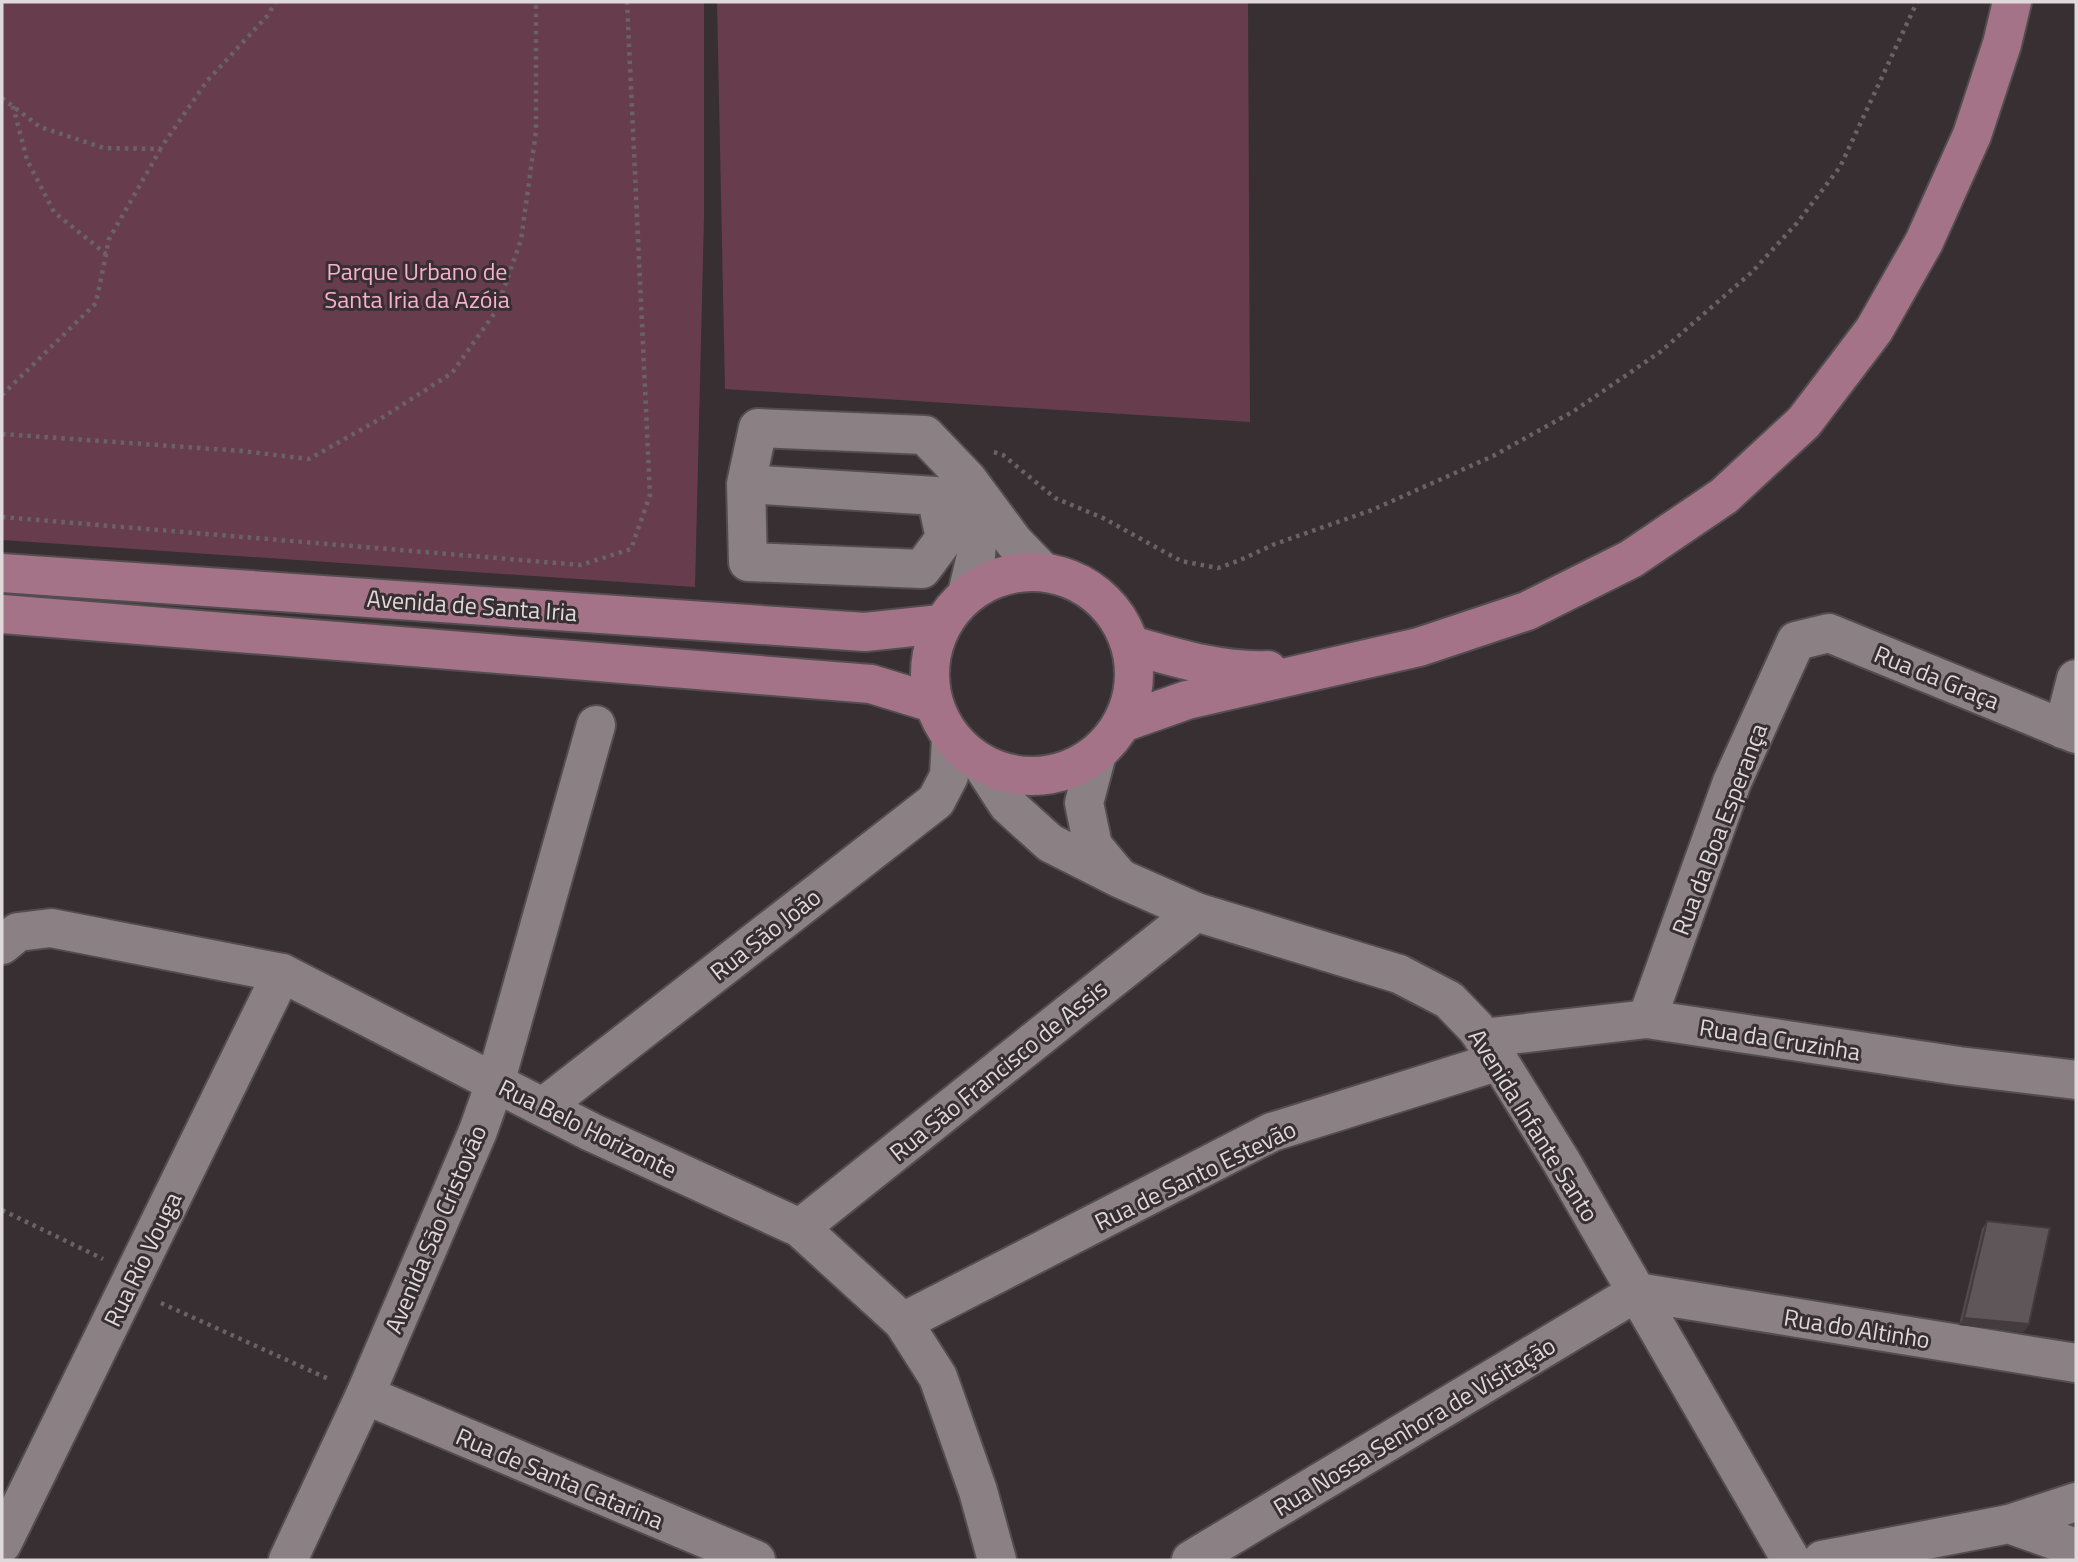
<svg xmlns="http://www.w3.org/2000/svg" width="2078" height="1562" viewBox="0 0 2078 1562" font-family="'Titillium Web',sans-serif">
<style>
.green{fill:#673d4e}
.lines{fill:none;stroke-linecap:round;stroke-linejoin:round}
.minor-casing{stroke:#544d50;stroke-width:42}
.major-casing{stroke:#544d50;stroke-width:42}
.path{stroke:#6a6265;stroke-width:4.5;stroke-dasharray:3.5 5;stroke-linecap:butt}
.minor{stroke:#8b8184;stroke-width:38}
.major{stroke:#a57387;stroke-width:38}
.wall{fill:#524a4d}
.shaded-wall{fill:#423c3f}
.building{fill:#5f565a;stroke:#423c3f;stroke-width:2}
.labels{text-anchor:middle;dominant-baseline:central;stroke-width:6;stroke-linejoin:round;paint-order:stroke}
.park-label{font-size:24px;fill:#faafcc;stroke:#372f32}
.street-label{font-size:24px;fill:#dfd9db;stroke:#372f32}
</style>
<rect width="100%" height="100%" fill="#372f32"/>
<!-- green -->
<g class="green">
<polygon points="2,2 704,2 704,216 695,587 2,540"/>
<polygon points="717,2 1248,2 1250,422 725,389"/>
</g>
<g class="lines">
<!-- minor casing -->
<g class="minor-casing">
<g id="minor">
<polyline points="746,484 936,496 945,538 922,569 748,562 746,484 758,428 925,435 968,480 1014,542 1043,572"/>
<polyline points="967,594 976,556 979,516 971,489"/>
<polyline points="2063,729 2076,679"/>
<polyline points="1097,754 1084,803 1093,846 1118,876"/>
<polyline points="982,765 1008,805 1050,843 1119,878 1196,912 1399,974 1449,1000 1476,1028 1499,1061 1561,1161 1791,1560"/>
<polyline points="2,945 18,932 51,928 282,973 591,1132 800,1228 903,1322 938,1377 978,1491 997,1560"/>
<polyline points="1647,1019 1732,782 1796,641 1829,633 2076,734"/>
<polyline points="1483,1038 1647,1019 1959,1066 2076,1080"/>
<polyline points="543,1107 936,801 949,776 951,738"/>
<polyline points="800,1228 1196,912"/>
<polyline points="903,1322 1272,1132 1499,1061"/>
<polyline points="365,1395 756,1560"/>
<polyline points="2009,1524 2076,1502"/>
<polyline points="2,1544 282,973"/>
<polyline points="288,1560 365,1395 478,1131 495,1083 596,725"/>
<polyline points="1191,1560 1637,1292 2076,1363"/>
<polyline points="1822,1560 2009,1524 2076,1548"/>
</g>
</g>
<!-- major casing -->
<g class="major-casing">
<g id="major">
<circle cx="1032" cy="674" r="102"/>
<polyline points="2,573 865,632 941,624"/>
<polyline points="2,614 871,684 933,703"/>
<path d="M1131 645C1176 658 1221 672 1268 670"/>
<polyline points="1122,723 1187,700 1419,647 1527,611 1631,559 1724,496 1804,422 1874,330 1924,242 1972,135 2002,44 2012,2"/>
</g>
</g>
<!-- path -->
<g class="path">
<polyline points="2,98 40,127 104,148 160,149 207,81 269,14 275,2"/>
<polyline points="13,106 27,160 54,212 106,254"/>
<polyline points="2,395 96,303 109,239 160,150"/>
<polyline points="2,434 242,451 309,459 380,419 452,373 496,311 521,240 536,131 536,2"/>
<polyline points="994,452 1003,455 1055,498 1103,518 1181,561 1218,568 1238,561 1275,544 1372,510 1493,456 1574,411 1660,352 1752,272 1797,223 1840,167 1917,2"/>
<polyline points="2,517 581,565 631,549 650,495 627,2"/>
<polyline points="2,1210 103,1259"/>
<polyline points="161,1303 331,1380"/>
</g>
<!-- minor -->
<use href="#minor" class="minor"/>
<!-- major -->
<use href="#major" class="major"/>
</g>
<!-- wall -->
<polygon class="wall" points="1987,1221 2024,1332 1959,1325 1982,1229"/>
<!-- shaded-wall -->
<polygon class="shaded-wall" points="1964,1318 2029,1324 2024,1332 1959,1325"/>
<!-- building -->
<polygon class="building" points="1987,1221 2050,1228 2029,1324 1964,1318"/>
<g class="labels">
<!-- park labels -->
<g class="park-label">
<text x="417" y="271">Parque Urbano de<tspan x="417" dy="28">Santa Iria da Azóia</tspan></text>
</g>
<!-- street labels -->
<g class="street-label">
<text transform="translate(472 605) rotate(4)">Avenida de Santa Iria</text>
<text transform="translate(1937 677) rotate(22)">Rua da Graça</text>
<text transform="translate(1719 829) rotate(-69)">Rua da Boa Esperança</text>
<text transform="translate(765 934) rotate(-38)">Rua São João</text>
<text transform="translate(1780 1039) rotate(9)">Rua da Cruzinha</text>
<text transform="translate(998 1070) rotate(-39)">Rua São Francisco de Assis</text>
<text transform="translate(1534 1125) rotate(58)">Avenida Infante Santo</text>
<text transform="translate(588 1128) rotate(26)">Rua Belo Horizonte</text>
<text transform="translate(1195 1175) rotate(-26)">Rua de Santo Estevão</text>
<text transform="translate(435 1229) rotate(-67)">Avenida São Cristovão</text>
<text transform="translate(142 1259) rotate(-64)">Rua Rio Vouga</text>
<text transform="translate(1857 1328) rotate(9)">Rua do Altinho</text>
<text transform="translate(1414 1426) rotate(-31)">Rua Nossa Senhora de Visitação</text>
<text transform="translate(560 1478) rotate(23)">Rua de Santa Catarina</text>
</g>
</g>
<!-- border -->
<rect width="2078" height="1562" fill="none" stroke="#dfd9db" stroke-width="7"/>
</svg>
